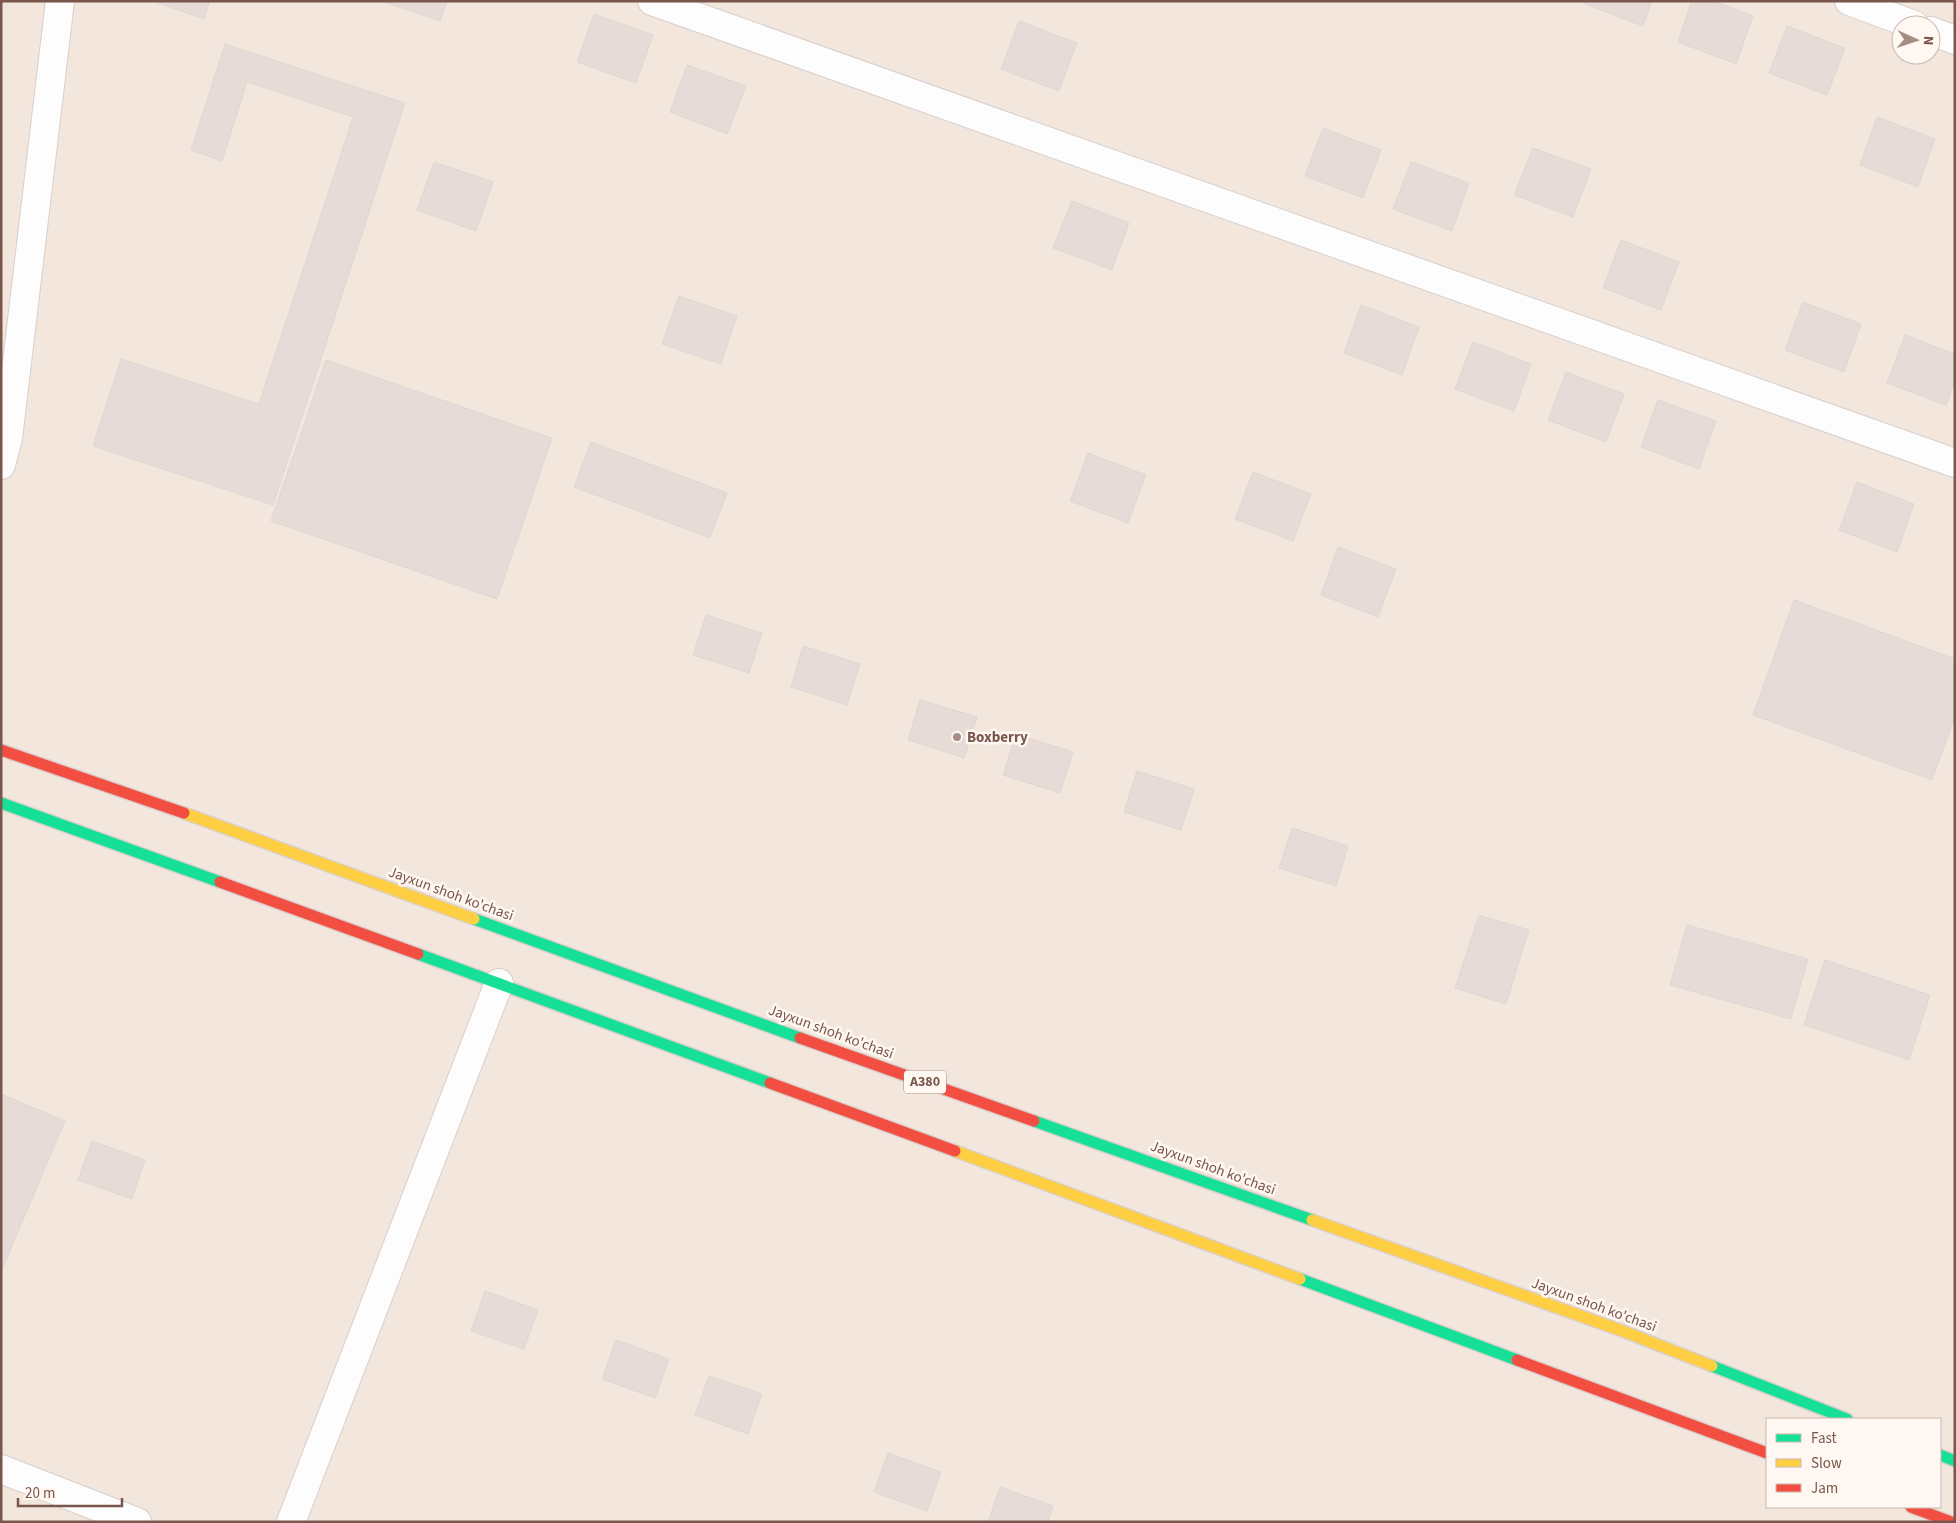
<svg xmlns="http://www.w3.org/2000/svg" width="1956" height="1523" viewBox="0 0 1956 1523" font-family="'Source Sans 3',sans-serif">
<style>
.residential{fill:#f2e6dd;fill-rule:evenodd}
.building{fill:#e6dbd6;stroke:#e2d6d1}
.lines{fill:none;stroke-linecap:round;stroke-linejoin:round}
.street-casing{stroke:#d8cfcc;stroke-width:30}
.fast-casing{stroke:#dacfcb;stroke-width:14}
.slow-casing{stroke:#dacfcb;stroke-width:14}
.jam-casing{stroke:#dacfcb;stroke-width:14}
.street{stroke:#fefdfd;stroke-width:28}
.fast{stroke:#16e098;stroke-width:11}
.slow{stroke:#ffcf43;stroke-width:11}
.jam{stroke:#f24e42;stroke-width:11}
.poi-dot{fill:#a68d85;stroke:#fff8f2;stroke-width:2}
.labels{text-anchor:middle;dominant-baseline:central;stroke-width:5;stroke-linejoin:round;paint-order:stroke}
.shield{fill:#fff8f2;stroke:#a2877e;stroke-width:1}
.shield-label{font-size:14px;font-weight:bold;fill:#7a564c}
.poi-label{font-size:15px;font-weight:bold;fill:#7a564c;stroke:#fff8f2;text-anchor:start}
.street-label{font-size:15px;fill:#7a564c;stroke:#fff8f2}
</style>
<rect width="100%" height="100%" fill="#f9f4ef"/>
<!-- residential -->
<path class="residential" d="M1 1H1955V1522H1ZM1901 25H1931V55H1901ZM1767 1419H1940V1507H1767Z"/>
<!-- building -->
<g class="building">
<polygon points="153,1 210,1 204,19"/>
<polygon points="381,1 447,1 440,21"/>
<polygon points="1586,1 1652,1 1643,26 1585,4"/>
<polygon points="1692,1 1714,1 1753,16 1736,64 1678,42"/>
<polygon points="594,14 653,35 636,83 577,62"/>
<polygon points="1019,21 1077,43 1059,91 1001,69"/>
<polygon points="1787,26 1845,48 1827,95 1769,73"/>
<polygon points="225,44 405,103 273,505 93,446 121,359 259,404 353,117 247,82 222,161 191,150"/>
<polygon points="687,65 746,86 727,134 670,112"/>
<polygon points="1877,117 1935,139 1918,187 1860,165"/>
<polygon points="1323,128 1381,150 1363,198 1305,176"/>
<polygon points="1533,148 1591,169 1573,217 1514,195"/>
<polygon points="434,162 493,182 476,231 417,210"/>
<polygon points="1411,162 1469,183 1452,231 1393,209"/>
<polygon points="1072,201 1129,223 1112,270 1053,248"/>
<polygon points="1621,240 1679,262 1661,310 1603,288"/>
<polygon points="679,296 737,316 721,364 662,344"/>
<polygon points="1803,302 1861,324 1844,372 1785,350"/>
<polygon points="1361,305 1419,327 1402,375 1344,353"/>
<polygon points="1905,335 1955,354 1955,380 1946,405 1887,383"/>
<polygon points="1473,342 1531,364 1514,411 1455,389"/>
<polygon points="326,360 552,438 497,599 271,521"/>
<polygon points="1566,372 1624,394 1606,442 1548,420"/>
<polygon points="1658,400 1716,421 1699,469 1641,447"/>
<polygon points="591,442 727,493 710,538 574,487"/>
<polygon points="1088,453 1146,475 1128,523 1070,501"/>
<polygon points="1253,472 1311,494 1293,541 1235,519"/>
<polygon points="1857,482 1914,504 1897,552 1839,530"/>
<polygon points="1338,547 1396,569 1378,617 1321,595"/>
<polygon points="1794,600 1955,659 1955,717 1932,780 1753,715"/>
<polygon points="706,615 762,633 749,673 693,655"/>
<polygon points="803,646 860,664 847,705 791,687"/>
<polygon points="920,700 977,717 964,758 908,740"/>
<polygon points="1016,734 1073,752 1060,793 1003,775"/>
<polygon points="1137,771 1194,789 1181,830 1124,812"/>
<polygon points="1292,828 1348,846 1336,886 1279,868"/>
<polygon points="1479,915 1529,930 1506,1004 1455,988"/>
<polygon points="1687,925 1808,959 1791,1019 1670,985"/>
<polygon points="1825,960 1930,995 1909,1060 1804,1025"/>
<polygon points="1,1094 65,1121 3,1267 1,1266"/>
<polygon points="92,1141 145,1160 132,1199 78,1180"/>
<polygon points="485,1291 538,1310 524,1349 471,1331"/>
<polygon points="616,1340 669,1359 655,1398 602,1379"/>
<polygon points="709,1376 762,1394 748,1434 695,1415"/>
<polygon points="888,1453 941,1472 927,1511 874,1492"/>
<polygon points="1000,1487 1053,1506 1048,1522 988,1522"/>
</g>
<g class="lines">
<!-- street casing -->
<g class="street-casing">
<g id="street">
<polyline points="652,1 1955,463"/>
<polyline points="1849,1 1914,25"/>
<polyline points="1931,31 1955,40"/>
<polyline points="1,465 8,438 60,1"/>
<polyline points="1,1469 137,1522"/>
<polyline points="291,1522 499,983"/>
</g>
</g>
<!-- fast casing -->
<g class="fast-casing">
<g id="fast">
<polyline points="1,803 220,882"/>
<polyline points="474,919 800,1038"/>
<polyline points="418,954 770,1083"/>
<polyline points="1034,1121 1312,1220"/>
<polyline points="1300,1279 1517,1360"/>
<polyline points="1712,1366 1847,1419"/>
<polyline points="1940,1455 1955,1461"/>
</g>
</g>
<!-- slow casing -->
<g class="slow-casing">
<g id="slow">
<polyline points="184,813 474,919"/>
<polyline points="955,1151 1300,1279"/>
<polyline points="1312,1220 1620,1330 1712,1366"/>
</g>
</g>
<!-- jam casing -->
<g class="jam-casing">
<g id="jam">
<polyline points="1,750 184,813"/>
<polyline points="220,882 418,954"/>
<polyline points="800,1038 1034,1121"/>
<polyline points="770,1083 955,1151"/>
<polyline points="1517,1360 1767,1453"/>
<polyline points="1911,1507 1951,1522"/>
</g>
</g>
<!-- street -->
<use href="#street" class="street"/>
<!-- fast -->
<use href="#fast" class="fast"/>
<!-- slow -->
<use href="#slow" class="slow"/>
<!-- jam -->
<use href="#jam" class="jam"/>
</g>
<!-- markers -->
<circle class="poi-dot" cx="957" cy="737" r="5"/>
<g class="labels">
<!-- shield labels -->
<rect class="shield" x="904" y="1070.5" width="42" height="23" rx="4"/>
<g class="shield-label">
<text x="925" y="1082">A380</text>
</g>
<!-- poi labels -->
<g class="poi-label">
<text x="967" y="737">Boxberry</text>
</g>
<!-- street labels -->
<g class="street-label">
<text transform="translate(451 894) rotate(20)">Jayxun shoh ko'chasi</text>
<text transform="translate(831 1032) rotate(20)">Jayxun shoh ko'chasi</text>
<text transform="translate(1213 1168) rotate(20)">Jayxun shoh ko'chasi</text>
<text transform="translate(1594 1305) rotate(20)">Jayxun shoh ko'chasi</text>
</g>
</g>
<!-- border -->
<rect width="1956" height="1523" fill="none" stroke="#7a564c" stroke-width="5"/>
<!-- legend -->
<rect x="1766" y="1418" width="175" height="90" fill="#fff8f2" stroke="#cab7b0"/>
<rect x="1776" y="1434" width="25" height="8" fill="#16e098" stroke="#cab7b0"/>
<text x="1811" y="1443" font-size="15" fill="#7a564c">Fast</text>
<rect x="1776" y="1459" width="25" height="8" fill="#ffcf43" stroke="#cab7b0"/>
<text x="1811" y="1468" font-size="15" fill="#7a564c">Slow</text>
<rect x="1776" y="1484" width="25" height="8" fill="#f24e42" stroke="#cab7b0"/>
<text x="1811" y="1493" font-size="15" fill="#7a564c">Jam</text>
<!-- north arrow -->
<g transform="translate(1916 40) rotate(93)"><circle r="24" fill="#fff8f2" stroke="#cab7b0"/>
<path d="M0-4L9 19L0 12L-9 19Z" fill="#a68d85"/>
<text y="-8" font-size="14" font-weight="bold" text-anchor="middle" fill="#7a564c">N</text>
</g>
<!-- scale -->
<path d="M18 1498v8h104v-8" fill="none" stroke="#7a564c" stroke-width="2.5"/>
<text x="25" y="1498" font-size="15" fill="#7a564c" stroke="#fff8f2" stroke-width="4" paint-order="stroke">20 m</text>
</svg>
